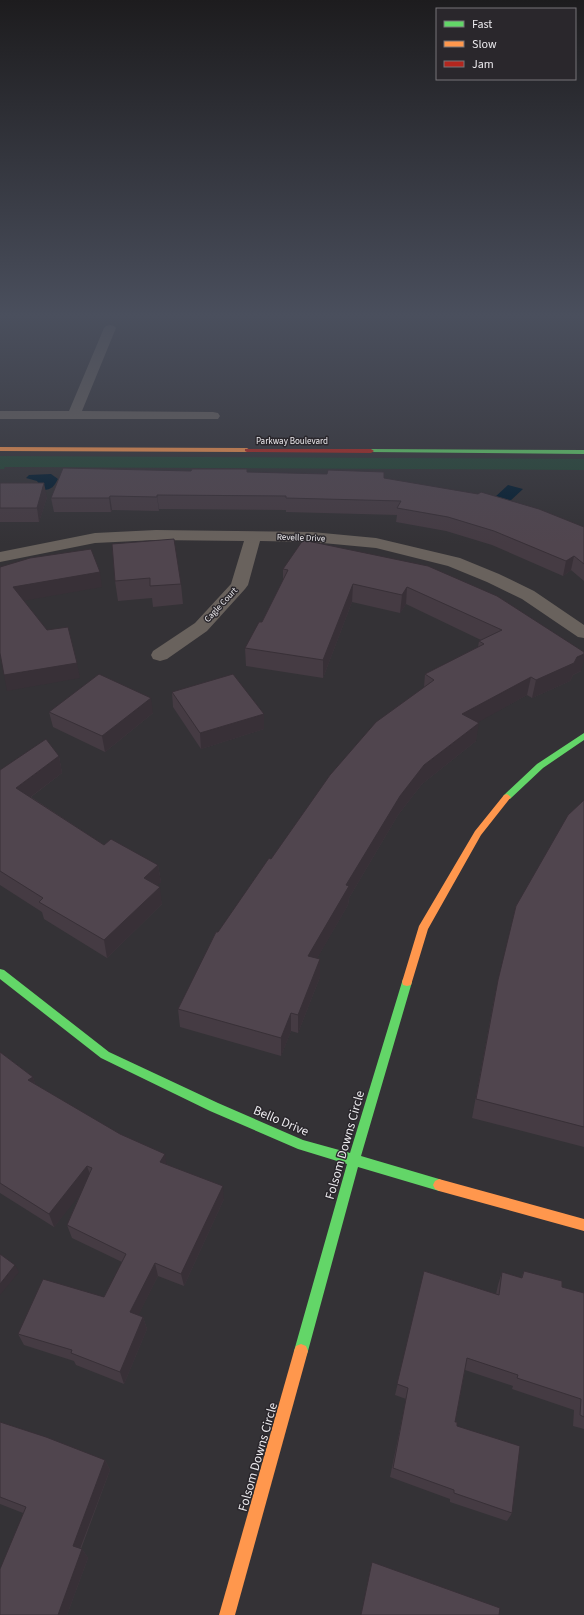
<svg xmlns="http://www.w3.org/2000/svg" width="584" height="1615" viewBox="0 0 584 1615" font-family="'Source Sans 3',sans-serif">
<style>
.green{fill:#254536}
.water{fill:#061f32}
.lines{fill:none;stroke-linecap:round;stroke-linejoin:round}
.street{fill:#69625d;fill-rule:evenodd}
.fast{fill:#63d668;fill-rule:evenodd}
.slow{fill:#ff974d;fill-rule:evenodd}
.jam{fill:#b3261e;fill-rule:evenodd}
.wall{fill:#453b43}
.shaded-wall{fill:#383037}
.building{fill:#50454e;stroke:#383037}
.labels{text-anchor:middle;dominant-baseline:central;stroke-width:3;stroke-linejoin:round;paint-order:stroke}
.far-street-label{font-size:9px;fill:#ebe9ed;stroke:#2a272c}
.near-street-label{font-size:13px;fill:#ebe9ed;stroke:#2a272c}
</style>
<rect width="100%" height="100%" fill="#343236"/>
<!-- green -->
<polygon class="green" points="0,456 584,459 584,470 5,467 4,469 0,469"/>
<!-- water -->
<g class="water">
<path d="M51 474 58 479C54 486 52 490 43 490L37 481 26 478 29 475Z"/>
<polygon points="508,485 523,489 509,502 494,498"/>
</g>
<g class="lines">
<!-- street -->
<g class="street">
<polygon points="110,325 114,326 116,328 82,411 213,412 218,413 220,416 218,419 0,419 0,411 69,411 104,328 106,326"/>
<polygon points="156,530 312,532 376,538 460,558 499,574 534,591 584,625 584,638 578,637 522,599 487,582 448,566 376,548 312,542 260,541 248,585 245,589 207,631 167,659 160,661 153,659 151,655 153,651 195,623 231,584 244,541 156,540 95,543 0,562 0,552 95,533"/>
</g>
<!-- fast -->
<g class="fast">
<polygon points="371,449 584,450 584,454 369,452 369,450"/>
<polygon points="584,733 584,740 543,768 510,799 504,799 503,797 504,795 537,764"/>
<polygon points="0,969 4,970 109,1052 218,1103 303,1140 350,1153 402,982 403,979 407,978 411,979 412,982 361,1156 439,1179 443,1181 445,1185 443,1189 439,1191 358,1167 308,1351 306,1356 301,1358 296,1356 294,1351 347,1164 298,1149 210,1111 101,1058 0,979"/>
</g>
<!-- slow -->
<g class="slow">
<polygon points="0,447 247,448 250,450 247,452 0,451"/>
<polygon points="507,794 511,797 481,835 428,929 411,985 407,986 403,985 402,982 419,926 475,831 504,795"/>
<polygon points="439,1179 584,1219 584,1231 439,1191 435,1189 433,1185 435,1181"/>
<polygon points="301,1344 306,1346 308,1351 235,1615 219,1615 294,1351 296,1346"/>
</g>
<!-- jam -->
<polygon class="jam" points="245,449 371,449 374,451 371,453 247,452 245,451"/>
</g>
<!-- wall -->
<g class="wall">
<polygon points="191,471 248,472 384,478 584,527 584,581 571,570 563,576 492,545 446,531 396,522 397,515 286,512 286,510 159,509 159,511 112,510 111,512 54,512 51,498"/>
<polygon points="0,483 47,497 39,522 0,522"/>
<polygon points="112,544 181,584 183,604 153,607 152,598 118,601 115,581"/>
<polygon points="428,566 581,671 573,675 570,681 532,698 527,695 477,722 476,741 422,784 398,815 349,898 348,905 317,958 320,977 298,1033 291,1031 281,1056 180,1027 178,1009 218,932 271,859 424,687 425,674 478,647 479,641 481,640 406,604 400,613 352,602 323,678 246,666 245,648 262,622 283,581 283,569"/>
<polygon points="172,692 264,729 201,749 173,707"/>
<polygon points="49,712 153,713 105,752 53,727"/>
<polygon points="59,756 62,773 31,797 104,845 158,865 161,882 157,885 162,904 107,958 44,919 42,912 0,885 0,770"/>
<polygon points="584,800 584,1147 472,1118 494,999 516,906"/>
<polygon points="0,1052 33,1077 35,1084 224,1199 184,1286 158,1276 138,1315 143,1317 147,1329 124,1384 76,1365 74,1361 24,1345 18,1334 104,1297 122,1262 72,1238 67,1225 81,1192 54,1227 0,1193"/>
<polygon points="424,1271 496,1294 498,1285 502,1272 521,1278 524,1271 562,1287 584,1293 584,1429 573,1426 574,1410 512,1389 513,1386 465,1370 455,1422 457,1426 512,1513 507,1521 450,1502 450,1499 390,1477 406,1399 395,1395"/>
<polygon points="0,1422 105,1460 110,1470 81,1549 82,1549 88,1558 67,1615 0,1615 23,1513 0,1504"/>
<polygon points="372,1562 499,1615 361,1615"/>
</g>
<!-- shaded-wall -->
<g class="shaded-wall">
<polygon points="44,483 47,497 39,522 37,508"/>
<polygon points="157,495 159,509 159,511 157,497"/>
<polygon points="110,496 112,510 111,512 109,498"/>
<polygon points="574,556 571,570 563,576 566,561"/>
<polygon points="100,572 102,587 17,602 13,587"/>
<polygon points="353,584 352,602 323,678 323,660"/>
<polygon points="407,587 406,604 400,613 402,595"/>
<polygon points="584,654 584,660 581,671 573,675 570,681 532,698 536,680"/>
<polygon points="77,663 80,678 7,691 4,675"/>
<polygon points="531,677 527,695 459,733 462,714"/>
<polygon points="151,698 153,713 105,752 102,736"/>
<polygon points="264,714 264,729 201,749 200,733"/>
<polygon points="479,723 476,741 422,784 398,815 349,898 348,905 308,974 308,956 346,885 400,796 424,765"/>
<polygon points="59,756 62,773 20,805 16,788"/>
<polygon points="158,865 161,882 146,896 144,878"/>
<polygon points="160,887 162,904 107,958 104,940"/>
<polygon points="320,959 320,977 298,1033 298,1015"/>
<polygon points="291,1013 291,1031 281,1056 281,1038"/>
<polygon points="33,1077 37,1091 28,1080"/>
<polygon points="165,1154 167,1168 160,1162"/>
<polygon points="87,1166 92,1180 54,1227 49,1214"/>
<polygon points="223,1186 224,1199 184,1286 181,1274"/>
<polygon points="155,1263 158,1276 134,1324 130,1312"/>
<polygon points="15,1265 19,1272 0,1295 0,1284"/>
<polygon points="143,1317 147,1329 124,1384 120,1372"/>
<polygon points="105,1460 110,1470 78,1554 73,1546"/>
<polygon points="82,1549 88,1558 67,1615 58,1615"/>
</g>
<!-- building -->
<g class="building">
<polygon points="63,468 191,471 192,469 247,469 247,472 327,474 328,470 384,472 384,478 478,494 481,492 539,509 584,527 584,564 574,556 566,561 494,531 448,517 397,508 401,501 286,498 286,496 157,495 157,497 110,496 109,498 51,498"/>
<polygon points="0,483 44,483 37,508 0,508"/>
<polygon points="174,539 181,584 150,586 150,578 115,581 112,544"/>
<polygon points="303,540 428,566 497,596 584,652 584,654 577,657 574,663 536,680 531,677 462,714 479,723 424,765 400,796 346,885 349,886 308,956 320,959 298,1015 291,1013 281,1038 178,1009 216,932 218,932 269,858 271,859 330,775 376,722 434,680 425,674 484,644 479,641 502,630 407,587 402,595 353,584 323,660 245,648 259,622 262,622 288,570 283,569"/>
<polygon points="91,549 100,572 13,587 47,630 68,627 77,663 4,675 0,653 0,567 30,558"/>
<polygon points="99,674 151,698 102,736 49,712"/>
<polygon points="233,674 264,714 200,733 172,692"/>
<polygon points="46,739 59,756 16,788 104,845 111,839 158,865 144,878 160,887 104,940 39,902 43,898 0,871 0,770"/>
<polygon points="584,800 584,1127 476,1099 498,980 516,906 568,815"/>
<polygon points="0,1052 33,1077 28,1080 120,1134 165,1154 160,1162 223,1186 181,1274 155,1263 130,1312 143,1317 120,1372 71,1353 72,1350 18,1334 43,1279 104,1297 126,1254 67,1225 92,1168 87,1166 49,1214 0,1183"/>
<polygon points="0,1254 15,1265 0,1284"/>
<polygon points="424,1271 499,1295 502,1272 522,1278 524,1271 562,1281 562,1287 584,1293 584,1417 580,1415 581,1399 517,1378 518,1375 467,1358 455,1422 457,1422 457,1426 520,1446 512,1513 454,1493 454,1490 393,1468 408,1388 397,1384"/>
<polygon points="0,1422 46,1437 105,1460 73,1546 82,1549 58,1615 0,1615 0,1569 26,1507 0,1497"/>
<polygon points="372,1562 500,1608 499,1615 361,1615"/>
</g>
<!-- sky -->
<linearGradient id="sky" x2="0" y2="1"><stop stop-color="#1d1c1e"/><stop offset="0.58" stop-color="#4a4f5d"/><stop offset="1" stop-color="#4a4f5d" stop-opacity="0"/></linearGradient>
<rect width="584" height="544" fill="url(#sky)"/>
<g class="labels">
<!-- far-street labels -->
<g class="far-street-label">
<text x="292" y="441">Parkway Boulevard</text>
<text transform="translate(301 538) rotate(2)">Revelle Drive</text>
<text transform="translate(221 605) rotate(-47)">Cagle Court</text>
</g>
<!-- near-street labels -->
<g class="near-street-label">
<text transform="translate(281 1121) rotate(23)">Bello Drive</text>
<text transform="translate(345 1145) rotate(-74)">Folsom Downs Circle</text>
<text transform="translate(258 1457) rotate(-74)">Folsom Downs Circle</text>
</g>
</g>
<!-- legend -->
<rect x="436" y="8" width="140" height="72" fill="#2a272c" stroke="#777579"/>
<rect x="444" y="21" width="20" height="6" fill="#63d668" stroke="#777579"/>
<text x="472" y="28" font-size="12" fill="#ebe9ed">Fast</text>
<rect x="444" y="41" width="20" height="6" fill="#ff974d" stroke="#777579"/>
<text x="472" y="48" font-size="12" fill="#ebe9ed">Slow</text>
<rect x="444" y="61" width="20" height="6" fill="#b3261e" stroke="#777579"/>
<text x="472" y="68" font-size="12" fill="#ebe9ed">Jam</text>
</svg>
